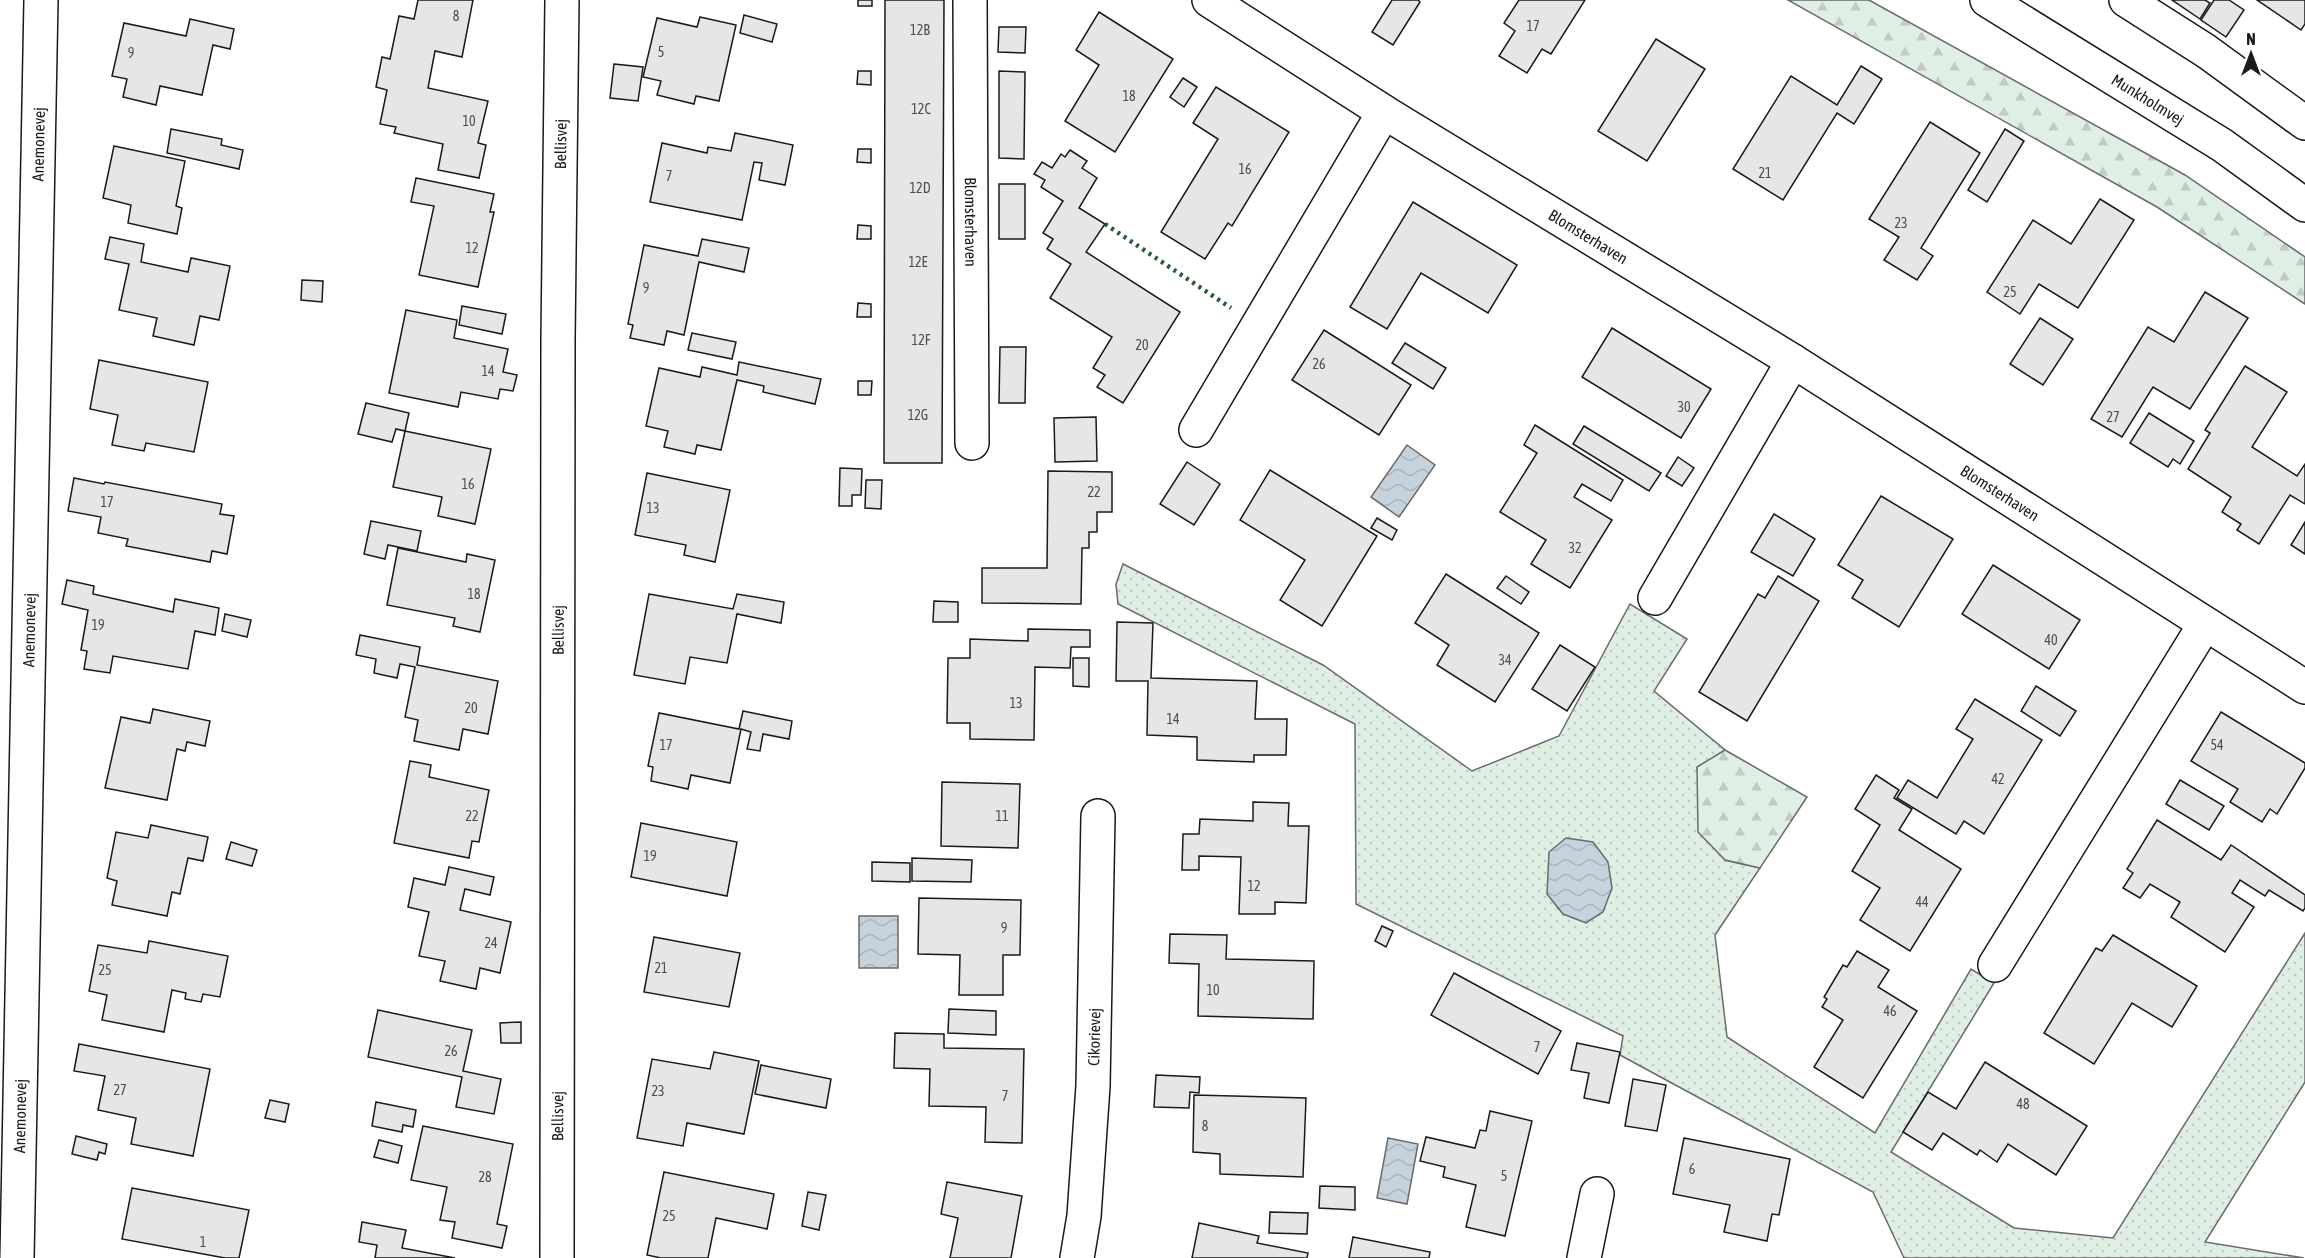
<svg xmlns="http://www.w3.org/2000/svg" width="2305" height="1258" viewBox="0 0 2305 1258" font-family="'Asap Condensed',sans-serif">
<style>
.grass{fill:url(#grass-dots);stroke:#6a6a6a;stroke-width:1.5}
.forest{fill:url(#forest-firs);stroke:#6a6a6a;stroke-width:1.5}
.water{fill:url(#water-waves);stroke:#6a6a6a;stroke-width:1.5}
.building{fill:#e6e6e6;stroke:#1a1a1a;stroke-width:1.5}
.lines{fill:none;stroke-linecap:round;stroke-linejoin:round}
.minor-casing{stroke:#1a1a1a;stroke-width:36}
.tertiary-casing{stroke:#1a1a1a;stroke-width:36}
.minor{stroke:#fff;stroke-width:33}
.tertiary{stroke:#fff;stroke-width:33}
.hedge{stroke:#2b5a34;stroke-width:4.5;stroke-dasharray:3 4.5;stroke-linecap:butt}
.labels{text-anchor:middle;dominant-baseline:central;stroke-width:4.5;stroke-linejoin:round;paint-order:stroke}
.number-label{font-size:14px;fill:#4d4d4d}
.street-label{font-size:16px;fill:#1a1a1a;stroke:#fff}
</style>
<defs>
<pattern id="grass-dots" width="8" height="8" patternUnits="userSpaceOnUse" patternTransform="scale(1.5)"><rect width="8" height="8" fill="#e0efe3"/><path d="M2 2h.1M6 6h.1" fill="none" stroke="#c0ccc2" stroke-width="1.8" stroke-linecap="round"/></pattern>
<pattern id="forest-firs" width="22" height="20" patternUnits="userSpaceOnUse" patternTransform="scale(1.5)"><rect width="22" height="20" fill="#e0efe3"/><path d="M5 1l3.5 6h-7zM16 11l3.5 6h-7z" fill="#c0ccc2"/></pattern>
<pattern id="water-waves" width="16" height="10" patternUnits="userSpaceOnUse" patternTransform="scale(1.5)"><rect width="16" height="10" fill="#c6d2dc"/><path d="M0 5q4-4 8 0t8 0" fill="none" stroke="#aab4bc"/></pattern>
</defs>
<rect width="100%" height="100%" fill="#fff"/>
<!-- grass -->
<polygon class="grass" points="1123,564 1323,665 1472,771 1559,736 1630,604 1687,639 1654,691 1725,750 1697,768 1725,860 1760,868 1715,935 1727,1037 1875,1133 1971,969 1994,983 1891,1152 2014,1228 2113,1238 2305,933 2305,1082 2205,1242 2304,1258 1904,1258 1873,1192 1620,1055 1623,1036 1356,904 1355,724 1118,604 1116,584"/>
<!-- forest -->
<g class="forest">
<polygon points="1788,0 1869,0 2185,175 2305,257 2305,304 2157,207"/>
<polygon points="1725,750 1807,797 1760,868 1725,860 1698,832 1697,767"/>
</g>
<!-- water -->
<g class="water">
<polygon points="1407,445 1435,465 1399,517 1371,497"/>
<polygon points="1566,838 1593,842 1608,862 1612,888 1603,912 1586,923 1563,914 1547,894 1549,852"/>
<rect x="859" y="916" width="39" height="52"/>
<polygon points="1388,1138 1418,1144 1407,1204 1377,1198"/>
</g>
<!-- building -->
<g class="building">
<polygon points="418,0 473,0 462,57 435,51 428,88 488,101 478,143 486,145 479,178 438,170 443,144 394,133 396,127 380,124 387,90 376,87 382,57 390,59 399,16 414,19"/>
<rect x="858" y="0" width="14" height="6"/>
<polygon points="885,0 944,0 942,463 884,463"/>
<polygon points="1392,0 1418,0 1420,2 1393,45 1372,32"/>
<polygon points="1519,0 1585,0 1551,54 1542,49 1527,73 1499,56 1515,31 1504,23"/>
<polygon points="2172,0 2205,0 2210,3 2200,19"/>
<polygon points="2214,0 2229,0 2244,10 2226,37 2201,20"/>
<polygon points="2257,0 2305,0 2305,24 2301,30"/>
<polygon points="1099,12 1173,59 1115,152 1065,121 1099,65 1076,50"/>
<polygon points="744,15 777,24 772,42 740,33"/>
<polygon points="700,17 736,25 719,101 696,96 694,104 657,95 661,81 643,77 657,18 697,27"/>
<polygon points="190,19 234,29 230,49 213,45 202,95 160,86 156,105 123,97 127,79 112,76 124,23 186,36"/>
<polygon points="999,27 1026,27 1025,53 998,52"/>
<polygon points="1656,39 1705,69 1647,161 1598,131"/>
<polygon points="614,64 643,67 638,101 610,98"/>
<polygon points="1861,66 1882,79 1854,124 1837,113 1783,200 1733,169 1791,76 1837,105"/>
<polygon points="858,71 871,71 871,85 857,84"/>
<polygon points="999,71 1025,72 1024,159 999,158"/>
<polygon points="1183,78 1197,87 1184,107 1170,97"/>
<polygon points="1216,87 1289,132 1232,226 1228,223 1205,259 1161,232 1218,139 1193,123"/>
<polygon points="1930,122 1980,153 1921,248 1933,256 1917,280 1884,260 1899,237 1869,219"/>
<polygon points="171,129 222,139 221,145 243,150 239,169 167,153"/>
<polygon points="2005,129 2024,141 1987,202 1968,190"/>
<polygon points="735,133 793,145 785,185 759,180 762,163 754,162 742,220 650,202 662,143 707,153 708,147 731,151"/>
<polygon points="114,146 185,161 176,206 182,208 177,234 128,223 131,205 103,198"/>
<polygon points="858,149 871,149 871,163 857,162"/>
<polygon points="1070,150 1087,161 1082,168 1097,178 1079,208 1105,224 1086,252 1180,312 1123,403 1097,387 1105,375 1093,368 1112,337 1050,298 1071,264 1047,249 1053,239 1043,233 1063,201 1041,187 1045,180 1034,174 1042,162 1052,168 1061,154 1065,157"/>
<polygon points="416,178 494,194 490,212 494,212 478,287 419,275 434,206 411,202"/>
<rect x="999" y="184" width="26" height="55"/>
<polygon points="2100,199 2134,220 2078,308 2039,284 2020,314 1987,292 2033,220 2071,244"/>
<polygon points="1413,202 1517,265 1488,313 1421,273 1387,329 1350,307"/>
<polygon points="858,225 871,226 871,239 857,239"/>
<polygon points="110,237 144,244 141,262 188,272 191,258 230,266 219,320 200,316 194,345 153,336 157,318 119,310 129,264 105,259"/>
<polygon points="702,239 749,248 744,272 699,262 684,335 667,331 664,345 630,338 633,325 628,324 644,245 698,256"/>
<polygon points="302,280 323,281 322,302 301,300"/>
<polygon points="2205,292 2248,318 2190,409 2153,387 2122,437 2091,419 2148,327 2174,342"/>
<polygon points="858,303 871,304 871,317 857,317"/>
<polygon points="462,306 506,314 502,334 459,325"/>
<polygon points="406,310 457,320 454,338 508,349 503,372 517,375 513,391 500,389 498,399 461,392 458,407 389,393"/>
<polygon points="2040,318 2073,339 2043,385 2010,364"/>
<polygon points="1612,328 1711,389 1681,438 1582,377"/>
<polygon points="1324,330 1411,385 1379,435 1292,380"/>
<polygon points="692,333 736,342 732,359 688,350"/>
<polygon points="1405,343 1446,368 1433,389 1392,363"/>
<polygon points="1000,347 1026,347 1025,403 999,403"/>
<polygon points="99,360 208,382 194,452 146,443 144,451 112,445 118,415 90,409"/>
<polygon points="739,362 821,379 815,404 763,392 764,386 737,380 721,450 697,445 695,454 664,447 668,431 646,426 659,368 700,377 702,367 737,375"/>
<polygon points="2245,366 2287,392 2252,447 2297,476 2305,464 2305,504 2290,495 2259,544 2237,530 2241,524 2222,512 2231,497 2188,469 2210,433 2205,430"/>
<polygon points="858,381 872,381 871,395 858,395"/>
<polygon points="366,403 409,413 405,431 396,429 392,442 358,434"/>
<polygon points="2149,413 2194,441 2180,464 2173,459 2168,467 2130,443"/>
<polygon points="1096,417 1097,461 1055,462 1054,418"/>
<polygon points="1535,425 1623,480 1611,501 1582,484 1574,497 1612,520 1570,588 1531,564 1546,540 1500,512 1537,453 1524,445"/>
<polygon points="1584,426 1661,473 1649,491 1573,444"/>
<polygon points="405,431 491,449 475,524 438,516 442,497 393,487"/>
<polygon points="1678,457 1694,468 1682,486 1666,476"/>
<polygon points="1187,462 1220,484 1194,525 1160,504"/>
<polygon points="840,468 862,469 861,495 852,495 852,506 839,506"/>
<polygon points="1270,470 1377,536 1322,626 1280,600 1305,560 1240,520"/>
<polygon points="1048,471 1112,472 1112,512 1097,512 1097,532 1089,532 1089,548 1082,548 1081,604 982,603 982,568 1047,568"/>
<polygon points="647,473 730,490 715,562 684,555 686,545 635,535"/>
<polygon points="74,478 104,484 105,482 222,504 220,514 234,516 227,554 212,551 210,562 126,546 128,539 98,533 101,517 68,511"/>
<polygon points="866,480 882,480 881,509 865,508"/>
<polygon points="1881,496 1953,539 1899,627 1852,598 1863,580 1838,565"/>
<polygon points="1774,514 1815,539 1793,576 1751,552"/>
<polygon points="1377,518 1397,530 1392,540 1371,528"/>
<polygon points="371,521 421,531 417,551 388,545 385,559 364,554"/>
<polygon points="2305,522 2305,554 2291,545"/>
<polygon points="398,548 466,562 467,554 495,560 480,632 453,626 455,618 387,605"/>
<polygon points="1993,565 2080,620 2049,669 1962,614"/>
<polygon points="1446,574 1539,633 1495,702 1437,665 1449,645 1415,623"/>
<polygon points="1506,576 1529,592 1521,604 1497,588"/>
<polygon points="1778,576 1819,601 1747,721 1699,692 1758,594 1765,598"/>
<polygon points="67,580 94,586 93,594 173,612 175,599 219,608 215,635 195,631 188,669 113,656 110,673 84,669 87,651 81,650 88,610 62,604"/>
<polygon points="649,594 733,609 737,594 784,602 781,623 737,614 727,663 690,657 685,684 634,675"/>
<polygon points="934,601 958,602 958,622 933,622"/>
<polygon points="225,614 251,620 247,637 222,631"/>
<polygon points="1117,622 1153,623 1151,678 1257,681 1255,719 1287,719 1286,755 1254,755 1254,762 1197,760 1197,737 1147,735 1148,681 1116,681"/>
<polygon points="1028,629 1090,630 1090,647 1071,647 1070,668 1035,667 1034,740 970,739 970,723 947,723 948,658 970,658 970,639 1028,641"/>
<polygon points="360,635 420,647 417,665 498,681 488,734 463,729 459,750 414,741 418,720 405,717 415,667 400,664 397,678 374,673 376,659 356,655"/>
<polygon points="1560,645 1595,667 1567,711 1532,689"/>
<polygon points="1073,658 1089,658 1089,687 1073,686"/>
<polygon points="2036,686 2076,711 2060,736 2021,711"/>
<polygon points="1975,699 2042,740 1984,834 1964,821 1956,834 1897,798 1908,780 1937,798 1973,739 1956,729"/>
<polygon points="153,709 210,721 205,746 187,742 185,751 177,749 167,800 105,788 121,717 150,723"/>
<polygon points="743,711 792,721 789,739 763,734 760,751 747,749 751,732 741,729 730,783 691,775 688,789 651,781 653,767 648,766 659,713 739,729"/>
<polygon points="2221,712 2305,763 2305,768 2277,814 2270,809 2262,822 2230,802 2238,789 2191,761"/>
<polygon points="410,761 431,765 429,777 489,790 479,842 472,841 469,858 394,843"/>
<polygon points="1876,775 1899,790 1894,798 1912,809 1899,830 1961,869 1910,951 1860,920 1880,888 1852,871 1880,825 1855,809"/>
<polygon points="2180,780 2224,806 2209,830 2166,804"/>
<polygon points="942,782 1020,784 1018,848 941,846"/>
<polygon points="1253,802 1289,803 1288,826 1309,826 1306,903 1275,902 1275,914 1239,914 1241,857 1199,856 1199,870 1182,870 1183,834 1199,834 1200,819 1253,821"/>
<polygon points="2157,820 2221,860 2231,845 2305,895 2305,908 2303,911 2269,890 2265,896 2240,880 2232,893 2254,907 2225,952 2171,917 2180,902 2150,884 2140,898 2123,888 2133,873 2127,869"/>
<polygon points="641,823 737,842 727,896 631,877"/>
<polygon points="151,825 208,837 203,861 188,858 180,894 172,892 167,916 112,905 117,881 107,878 116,832 148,838"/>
<polygon points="231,842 257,850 252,866 226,859"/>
<polygon points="912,858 972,860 971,882 912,881"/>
<polygon points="872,862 910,863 910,882 872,881"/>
<polygon points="449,867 494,877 490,895 465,889 460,910 511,922 500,973 480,968 476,989 440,981 445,961 419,956 429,912 408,907 414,878 445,885"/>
<polygon points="919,898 1021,900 1020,955 1003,955 1003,995 959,995 960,955 918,954"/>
<polygon points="1382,926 1393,931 1386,947 1375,941"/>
<polygon points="1170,934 1227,935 1226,959 1314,961 1313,1019 1198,1016 1199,964 1169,963"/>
<polygon points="2113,935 2197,986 2172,1027 2132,1003 2094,1064 2044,1033 2096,948 2102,951"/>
<polygon points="654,937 740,953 729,1007 644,992"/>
<polygon points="149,941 228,956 220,997 203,994 201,1002 185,999 186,993 172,990 164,1032 102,1020 107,995 89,991 98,945 147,953"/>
<polygon points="1857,951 1889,970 1878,987 1917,1011 1863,1098 1814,1067 1843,1020 1822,1007 1827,999 1824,997 1843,965 1847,967"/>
<polygon points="1454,973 1561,1031 1538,1074 1431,1015"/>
<polygon points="949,1009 996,1011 996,1035 948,1033"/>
<polygon points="378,1010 472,1030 463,1071 501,1079 494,1114 456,1107 462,1077 368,1057"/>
<polygon points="521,1022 521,1043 501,1043 500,1023"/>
<polygon points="895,1033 944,1034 944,1048 1024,1049 1022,1143 985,1142 986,1107 929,1106 930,1069 894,1068"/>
<polygon points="1577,1043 1620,1052 1609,1103 1584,1098 1589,1073 1571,1070"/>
<polygon points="79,1044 210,1069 193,1156 131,1144 136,1118 98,1110 105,1076 74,1071"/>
<polygon points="714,1052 759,1061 744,1134 687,1123 683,1146 637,1138 652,1059 710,1069"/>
<polygon points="1985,1062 2087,1126 2056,1175 2008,1144 1997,1162 1980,1150 1977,1155 1943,1133 1932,1150 1903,1132 1928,1092 1956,1109"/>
<polygon points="761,1065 831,1079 826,1108 755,1094"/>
<polygon points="1156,1075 1200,1077 1199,1093 1190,1092 1189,1108 1154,1107"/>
<polygon points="1633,1079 1666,1085 1657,1131 1625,1126"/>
<polygon points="1194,1095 1306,1098 1303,1177 1220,1174 1220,1154 1193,1152"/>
<polygon points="270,1100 289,1104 285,1122 265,1118"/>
<polygon points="376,1102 416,1110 413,1127 403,1125 402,1132 372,1126"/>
<polygon points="1490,1111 1532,1121 1505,1236 1466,1227 1476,1185 1443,1177 1445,1167 1420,1161 1426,1137 1475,1148 1480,1130 1486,1131"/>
<polygon points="423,1126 513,1144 497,1224 507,1226 502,1248 452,1238 455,1222 440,1220 447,1187 411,1180"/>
<polygon points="76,1136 107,1144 105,1154 99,1152 97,1160 72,1154"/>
<polygon points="1684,1138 1790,1159 1779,1215 1772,1214 1767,1241 1724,1232 1730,1205 1673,1194"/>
<polygon points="379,1140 402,1146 398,1163 374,1157"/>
<polygon points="664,1172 774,1194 767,1229 716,1218 708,1258 661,1258 647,1255"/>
<polygon points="947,1182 1022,1196 1011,1258 950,1258 958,1218 941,1214"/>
<polygon points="1320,1186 1355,1187 1355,1210 1319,1208"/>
<polygon points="132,1188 249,1210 239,1258 225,1258 122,1239"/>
<polygon points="808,1192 826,1195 819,1230 802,1226"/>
<polygon points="1270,1212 1308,1213 1307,1234 1269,1233"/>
<polygon points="362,1222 406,1230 402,1248 455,1258 375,1258 377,1245 359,1242"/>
<polygon points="1199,1223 1259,1236 1257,1243 1308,1253 1307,1258 1192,1258"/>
<polygon points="1353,1237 1430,1252 1429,1258 1349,1258"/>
</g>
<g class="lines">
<!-- minor casing -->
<g class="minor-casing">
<g id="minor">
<path id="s1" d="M970 0 972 443"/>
<path id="s2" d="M1209 0 1384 112 1793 361 2305 687"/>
<polyline points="2126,0 2206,51 2305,123"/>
<polyline points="1196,430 1384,112"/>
<polyline points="1655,598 1793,361"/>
<polyline points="1995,965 2205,624"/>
<path id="s3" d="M17 1258 41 0"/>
<path id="s4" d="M557 1258 558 339 562 0"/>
<path id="s5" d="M1077 1258 1084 1216 1093 1086 1098 816"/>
<polyline points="1584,1258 1597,1194"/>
</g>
</g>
<!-- tertiary casing -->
<g class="tertiary-casing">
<g id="tertiary">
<path id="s6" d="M1987 0 2222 145 2305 205"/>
</g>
</g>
<!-- minor -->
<use href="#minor" class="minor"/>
<!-- tertiary -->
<use href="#tertiary" class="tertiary"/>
<!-- hedge -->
<polyline class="hedge" points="1105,224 1231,308"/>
</g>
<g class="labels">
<!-- number labels -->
<g class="number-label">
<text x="456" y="16">8</text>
<text x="1533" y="26">17</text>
<text x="920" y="30">12B</text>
<text x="661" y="52">5</text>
<text x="131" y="53">9</text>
<text x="1129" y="96">18</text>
<text x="921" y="109">12C</text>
<text x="469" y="121">10</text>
<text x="1245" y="169">16</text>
<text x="1765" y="173">21</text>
<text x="669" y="176">7</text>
<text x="920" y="188">12D</text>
<text x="1901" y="223">23</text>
<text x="472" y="248">12</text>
<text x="918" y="262">12E</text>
<text x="646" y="288">9</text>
<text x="2010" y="292">25</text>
<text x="921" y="340">12F</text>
<text x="1142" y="345">20</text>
<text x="1319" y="364">26</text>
<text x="488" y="371">14</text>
<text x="1684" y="407">30</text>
<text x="918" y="415">12G</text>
<text x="2113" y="417">27</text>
<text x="468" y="484">16</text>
<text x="1094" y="492">22</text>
<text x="107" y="502">17</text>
<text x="653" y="508">13</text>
<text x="1575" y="548">32</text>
<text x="474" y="594">18</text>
<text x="98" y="625">19</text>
<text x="2051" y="640">40</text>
<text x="1505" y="660">34</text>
<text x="1016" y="703">13</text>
<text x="471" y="708">20</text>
<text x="1173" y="719">14</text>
<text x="666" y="745">17</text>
<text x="2217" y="745">54</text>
<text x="1998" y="779">42</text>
<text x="472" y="816">22</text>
<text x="1002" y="816">11</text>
<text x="650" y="856">19</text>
<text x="1254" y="886">12</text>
<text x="1922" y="902">44</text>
<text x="1004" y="928">9</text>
<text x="491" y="943">24</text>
<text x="661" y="968">21</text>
<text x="105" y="970">25</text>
<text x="1213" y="990">10</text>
<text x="1890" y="1011">46</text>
<text x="1537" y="1047">7</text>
<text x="451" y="1051">26</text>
<text x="120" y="1090">27</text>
<text x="658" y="1091">23</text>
<text x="1005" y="1096">7</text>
<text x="2023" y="1104">48</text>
<text x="1205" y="1126">8</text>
<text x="1692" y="1169">6</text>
<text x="1504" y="1176">5</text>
<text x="485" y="1177">28</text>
<text x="669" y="1216">25</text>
<text x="203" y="1242">1</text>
</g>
<!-- street labels -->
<g class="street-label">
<text stroke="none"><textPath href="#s6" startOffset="189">Munkholmvej</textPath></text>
<text stroke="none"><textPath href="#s3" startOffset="1114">Anemonevej</textPath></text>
<text stroke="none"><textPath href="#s4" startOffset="1114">Bellisvej</textPath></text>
<text stroke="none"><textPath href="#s1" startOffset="222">Blomsterhaven</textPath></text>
<text stroke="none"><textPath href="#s2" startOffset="447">Blomsterhaven</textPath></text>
<text stroke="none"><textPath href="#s2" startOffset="932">Blomsterhaven</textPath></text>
<text stroke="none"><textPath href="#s3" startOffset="628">Anemonevej</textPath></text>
<text stroke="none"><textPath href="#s4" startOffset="628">Bellisvej</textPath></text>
<text stroke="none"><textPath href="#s5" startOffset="222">Cikorievej</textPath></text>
<text stroke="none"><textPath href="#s3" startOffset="142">Anemonevej</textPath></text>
<text stroke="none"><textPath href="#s4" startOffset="142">Bellisvej</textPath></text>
</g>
</g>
<!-- north arrow -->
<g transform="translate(2251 54)" stroke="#ffffff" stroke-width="4.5" paint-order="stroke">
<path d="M0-4.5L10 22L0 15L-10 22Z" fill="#1a1a1a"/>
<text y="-9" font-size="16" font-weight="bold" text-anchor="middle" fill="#1a1a1a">N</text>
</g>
</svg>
